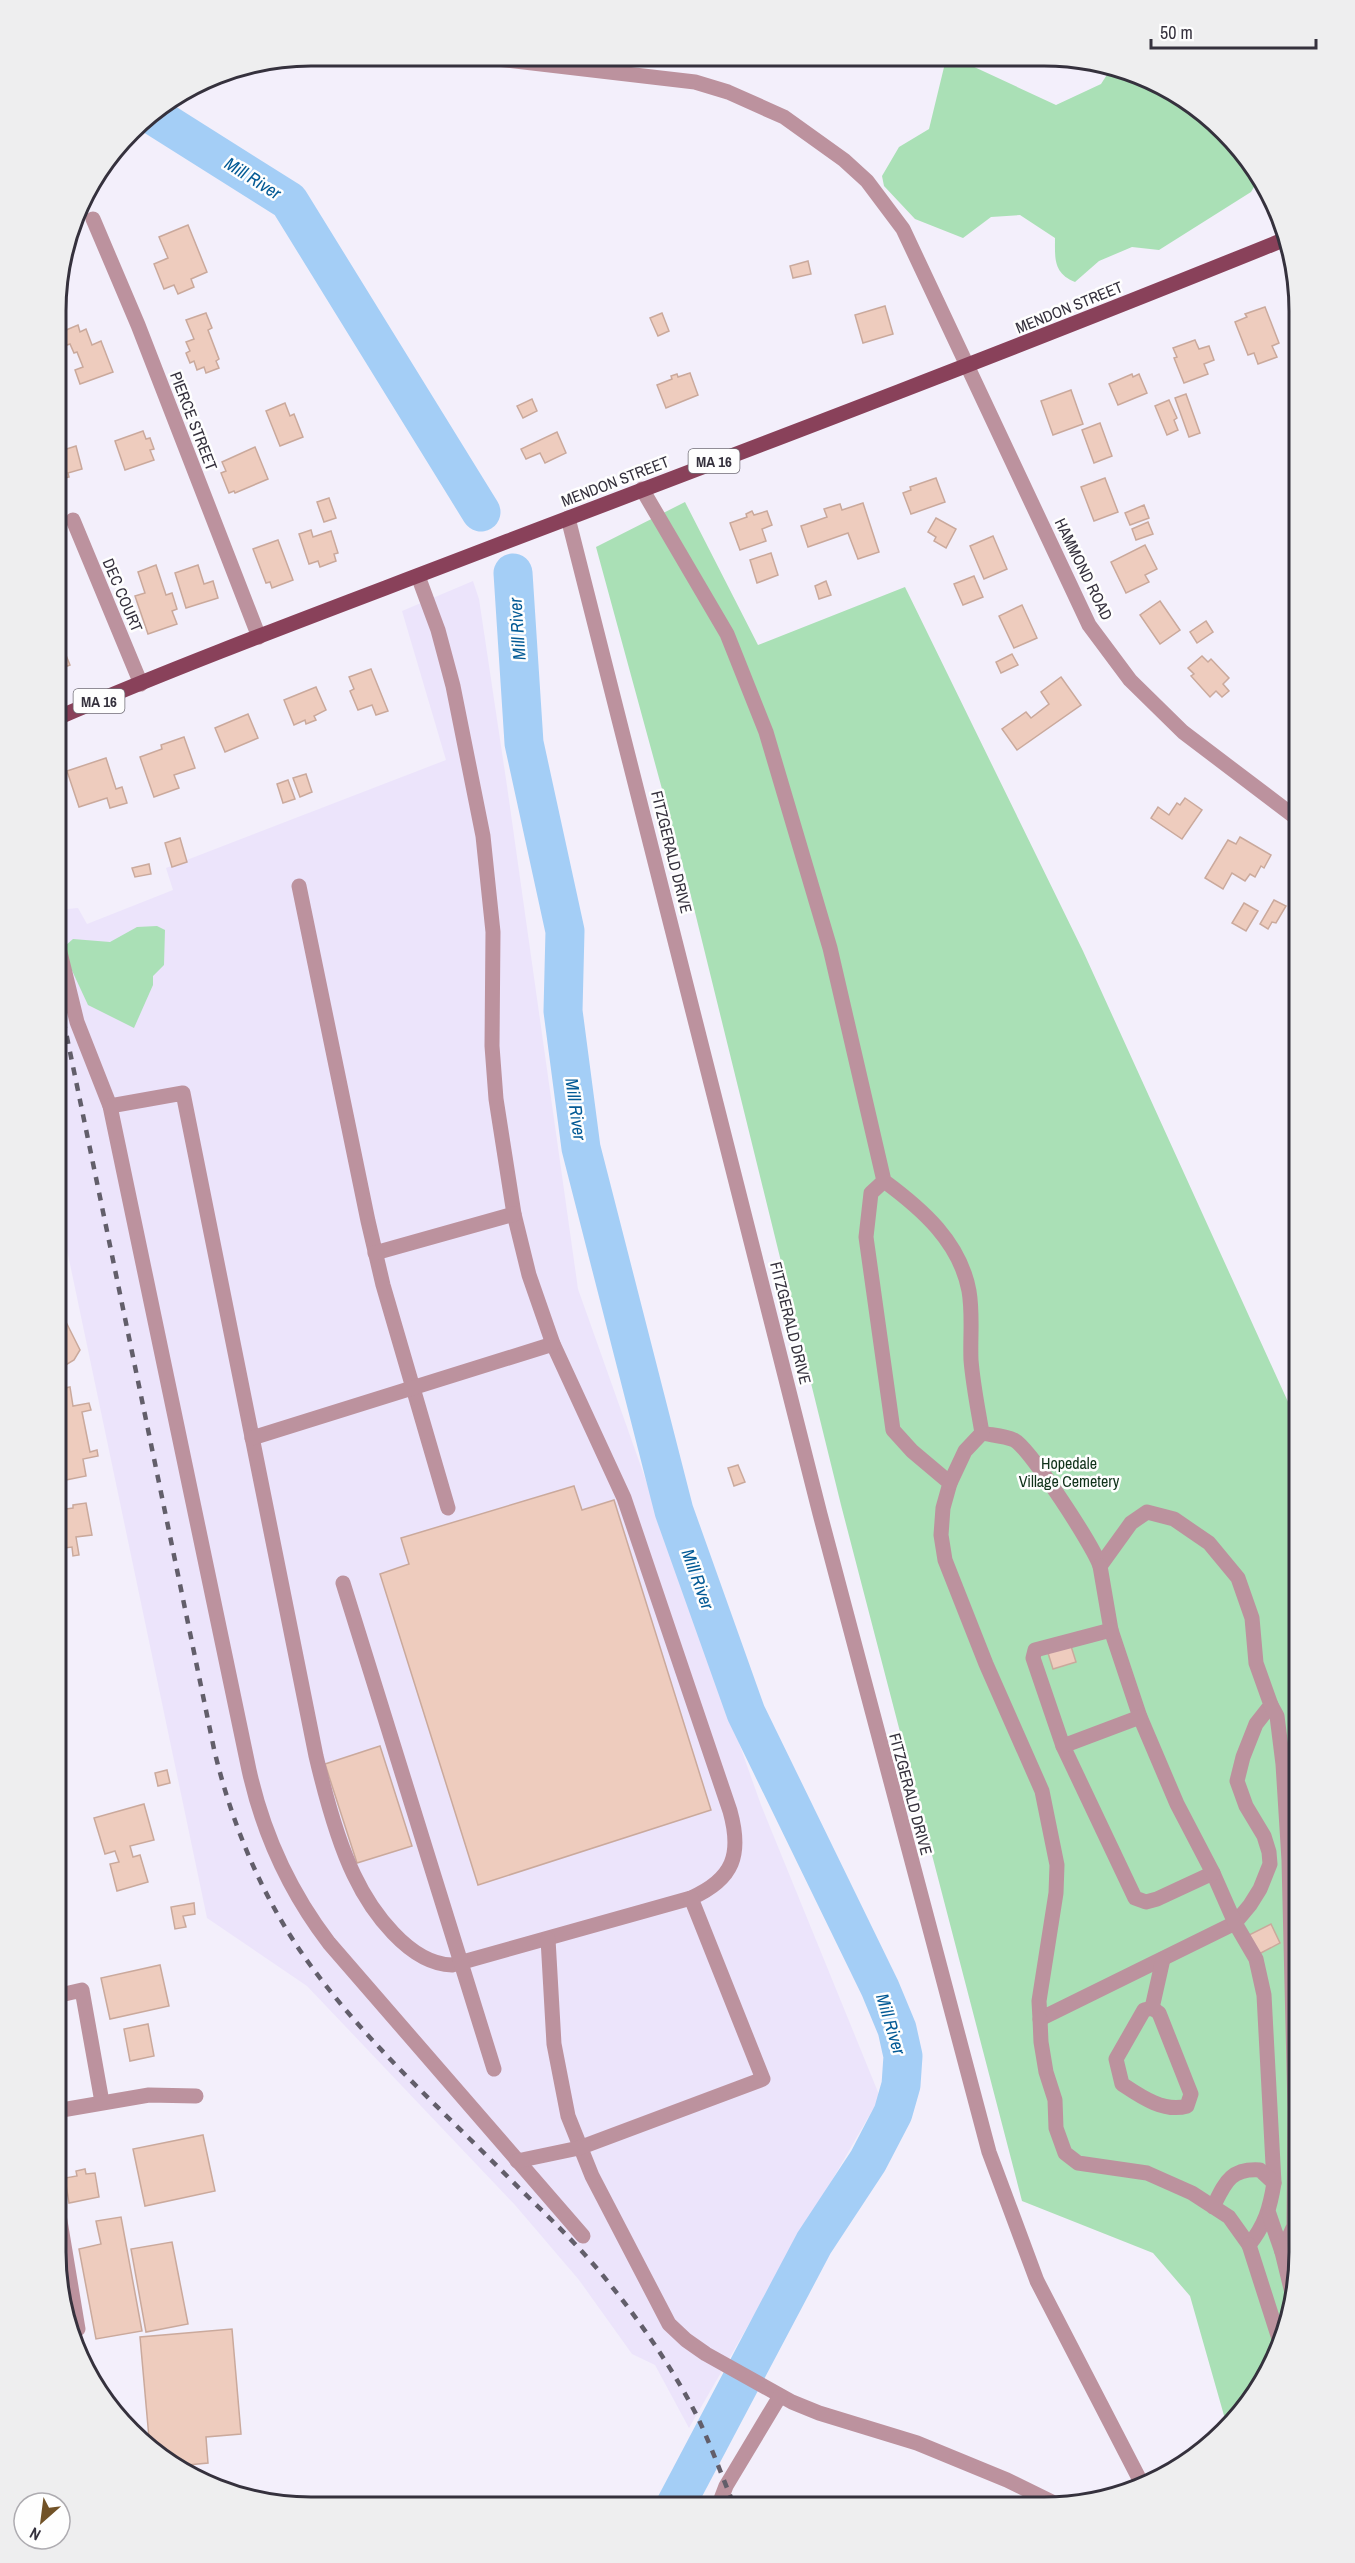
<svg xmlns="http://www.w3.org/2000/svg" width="1355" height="2563" viewBox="0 0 1355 2563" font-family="'Archivo Narrow',sans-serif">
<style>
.built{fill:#ece4fb}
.green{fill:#aae0b6}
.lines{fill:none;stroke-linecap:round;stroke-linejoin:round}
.river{stroke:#a4cef6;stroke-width:39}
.building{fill:#eeccbe;stroke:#caa99c;stroke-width:1.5}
.minor{stroke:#bc929e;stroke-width:15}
.major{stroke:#89415a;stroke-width:15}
.rail{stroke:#625e6a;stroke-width:4.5;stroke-dasharray:8 8;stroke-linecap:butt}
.labels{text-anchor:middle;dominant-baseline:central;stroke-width:5;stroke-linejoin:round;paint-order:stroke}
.shield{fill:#fefefe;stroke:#716e77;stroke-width:1.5}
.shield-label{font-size:15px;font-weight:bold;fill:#35313d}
.street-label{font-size:16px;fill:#35313d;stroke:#fefefe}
.park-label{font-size:16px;fill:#10321a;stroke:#fefefe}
.water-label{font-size:18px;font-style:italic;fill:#035a95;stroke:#fefefe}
.rim{fill:none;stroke:#35313d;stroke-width:3}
</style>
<rect width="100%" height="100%" fill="#f3effb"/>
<!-- built -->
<polygon class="built" points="473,581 479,599 507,786 578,1289 761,1805 880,2097 689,2428 655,2365 632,2354 579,2280 515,2205 307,1986 207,1918 57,1202 57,910 78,908 87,924 173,890 166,868 446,760 402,611"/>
<!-- green -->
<g class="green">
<path d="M946 59H957L1056 105 1101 84 1112 67 1158 82 1213 119 1257 169 1260 177 1251 192 1159 250 1132 247 1099 261 1075 282C1053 273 1055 258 1055 238L1020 215 991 217 963 238 915 219 884 186 882 176 899 147 929 129Z"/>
<polygon points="685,502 758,645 905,587 1083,951 1299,1426 1299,2269 1280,2350 1247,2408 1227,2426 1190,2296 1153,2253 1022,2201 841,1505 689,888 596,547"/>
<polygon points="157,926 165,930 164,965 153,976 153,985 134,1028 88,1005 68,962 65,946 73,939 110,942 137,927"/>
</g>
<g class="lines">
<!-- river -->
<g class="river">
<polyline points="151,114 289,201 481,512"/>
<polyline points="513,573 524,743 565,931 563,1011 581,1148 674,1511 746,1713 880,1988 897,2029 903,2056 901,2085 893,2113 868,2161 814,2243 675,2506"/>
</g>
</g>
<!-- building -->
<g class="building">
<polygon points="188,225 207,272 191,279 194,287 178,294 174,285 164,289 154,264 168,258 159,237"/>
<polygon points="808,261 811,274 793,278 790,266"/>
<polygon points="885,306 893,334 863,343 855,315"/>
<polygon points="1265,307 1279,343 1272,346 1277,357 1258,364 1254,353 1248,355 1235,322 1247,317 1245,314"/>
<polygon points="206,313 212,328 208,330 219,359 216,361 219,368 206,373 204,367 197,370 194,361 190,363 186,353 190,351 186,342 194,339 186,320"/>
<polygon points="662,313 669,331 658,336 650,318"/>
<polygon points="78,325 80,332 86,329 92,345 101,341 113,372 80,384 75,370 83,367 77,352 74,353 70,344 64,346 59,333"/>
<polygon points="1195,340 1199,349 1209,346 1214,360 1204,364 1208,374 1184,383 1174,358 1177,357 1173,348"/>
<polygon points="690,373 698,395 666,408 657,385 672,379 671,376 677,374 678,377"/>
<polygon points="1132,374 1133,377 1139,374 1147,393 1118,405 1109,384"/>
<polygon points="1071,390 1083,424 1053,435 1041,401"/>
<polygon points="1186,394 1200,433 1189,437 1175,398"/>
<polygon points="532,399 537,411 523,418 517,406"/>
<polygon points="1169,400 1177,418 1174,420 1178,430 1167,435 1155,406"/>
<polygon points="285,403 290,416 294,414 303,437 280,446 266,411"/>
<polygon points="1100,423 1112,456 1094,463 1082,430"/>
<polygon points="143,431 146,439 150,438 154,449 150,450 154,460 125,470 115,441"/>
<polygon points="557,432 566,453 545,463 540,453 526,459 521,449"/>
<polygon points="76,446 82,469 68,473 69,477 57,480 57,452"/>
<polygon points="255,447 268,479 235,493 234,491 229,493 221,473 226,471 222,462"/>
<polygon points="936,478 945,502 911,514 903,493 911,490 910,487"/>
<polygon points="1105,478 1118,512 1094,521 1081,487"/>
<polygon points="329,498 336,518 324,522 317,502"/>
<polygon points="863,503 879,552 858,559 848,533 808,547 801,526 827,517 824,509 840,504 842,510"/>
<polygon points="1144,505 1149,518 1130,525 1125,513"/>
<polygon points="752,511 754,515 767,511 772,525 762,529 766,541 740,550 730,523 747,517 746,514"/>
<polygon points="936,518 956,529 946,548 934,541 936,537 928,532"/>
<polygon points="1148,522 1153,534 1136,540 1132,529"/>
<polygon points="311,530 313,537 331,531 338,553 334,554 336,561 320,567 318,561 309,564 299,534"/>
<polygon points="993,536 1007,569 984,579 970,546"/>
<polygon points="278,540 293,580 272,588 270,582 266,583 253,549"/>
<polygon points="1145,545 1157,569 1145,575 1149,582 1126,593 1111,562"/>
<polygon points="771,553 778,575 757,583 750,560"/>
<polygon points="156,565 166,595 172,593 177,609 172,611 177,624 148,634 135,596 145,593 138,572"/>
<polygon points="198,565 204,584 213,581 218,598 186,608 175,573"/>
<polygon points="974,576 983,597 963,605 954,584"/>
<polygon points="826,581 831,595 819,599 815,586"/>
<polygon points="1160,601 1180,630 1160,644 1140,615"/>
<polygon points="1022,605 1037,638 1014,648 999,616"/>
<polygon points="1206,621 1213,632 1197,643 1190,632"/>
<polygon points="61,643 70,665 57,670 57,645"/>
<polygon points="1012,654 1018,665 1001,673 996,662"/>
<polygon points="1202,656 1208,662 1211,659 1229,678 1223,684 1229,691 1222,697 1216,691 1210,697 1191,676 1194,674 1188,668"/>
<polygon points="371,669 388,711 376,715 372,705 358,710 350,691 354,689 349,677"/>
<polygon points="1061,677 1081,705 1017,750 1002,729 1026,712 1031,718 1049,704 1041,692"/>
<polygon points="316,687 326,710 314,716 316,720 306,724 305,720 294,725 284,700"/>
<polygon points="248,714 258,738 225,752 215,728"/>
<polygon points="184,737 195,768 174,775 179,788 154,797 140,757 162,749 161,745"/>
<polygon points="106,758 116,789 122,787 127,803 110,808 107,798 79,807 67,771"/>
<polygon points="306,774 312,792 300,797 293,778"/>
<polygon points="288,780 295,799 283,803 277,784"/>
<polygon points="1185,798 1202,810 1182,839 1151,818 1158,807 1169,815 1177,803 1180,805"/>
<polygon points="1240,837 1271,855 1264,868 1261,866 1255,877 1250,874 1245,881 1232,873 1223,889 1205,878 1228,840 1236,844"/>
<polygon points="180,838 187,862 172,867 165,843"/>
<polygon points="149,864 151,874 135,877 132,868"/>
<polygon points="1299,897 1299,914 1291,908"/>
<polygon points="1274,900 1286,906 1276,923 1272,922 1268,929 1260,924"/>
<polygon points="1244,903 1258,911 1246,931 1232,923"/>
<polygon points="66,1322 80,1350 74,1360 64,1366 62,1363 56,1366 57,1327"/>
<polygon points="70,1387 73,1406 89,1403 91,1410 82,1412 90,1452 97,1450 98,1456 83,1459 86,1476 56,1482 56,1390"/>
<polygon points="738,1465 745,1482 734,1486 728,1468"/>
<polygon points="574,1486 582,1510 614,1500 711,1810 478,1885 380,1574 409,1564 401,1538"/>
<polygon points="86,1503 92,1535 76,1537 79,1555 73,1556 72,1547 56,1549 56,1507 66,1506 66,1509 73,1508 73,1505"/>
<polygon points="1071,1646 1076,1662 1053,1669 1048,1653"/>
<polygon points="380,1746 412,1846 357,1863 325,1764"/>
<polygon points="167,1770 170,1783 158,1786 155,1773"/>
<polygon points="144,1804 154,1840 130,1846 133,1857 140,1855 148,1882 117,1891 110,1864 119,1862 115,1851 105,1854 94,1818"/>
<polygon points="194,1903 195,1914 183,1916 186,1927 175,1929 171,1907"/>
<polygon points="1271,1924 1280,1943 1259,1954 1249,1935"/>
<polygon points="160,1965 169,2006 110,2019 101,1978"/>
<polygon points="148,2024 154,2056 130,2061 124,2029"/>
<polygon points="203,2135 215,2191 145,2206 133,2149"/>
<polygon points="85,2169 86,2174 95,2173 99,2197 69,2203 65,2178 77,2176 76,2171"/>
<polygon points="121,2217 142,2331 96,2339 79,2249 101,2244 96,2221"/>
<polygon points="172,2242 188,2324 146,2332 131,2249"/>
<polygon points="232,2329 241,2434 206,2437 208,2463 177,2466 150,2449 140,2337"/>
<polygon points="548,2501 549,2506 463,2506"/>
</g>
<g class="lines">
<!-- minor -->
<g class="minor">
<polyline points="497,59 695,82 728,92 784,117 844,160 867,181 903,229 1089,625 1130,680 1183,732 1299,820"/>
<polyline points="93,219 138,325 259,637"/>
<path d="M642 489 727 634 766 732 830 948 884 1181C922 1209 960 1242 969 1291 973 1314 970 1337 971 1360 973 1385 978 1409 982 1433 991 1435 1005 1436 1014 1440 1030 1448 1094 1547 1100 1566L1131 1523 1147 1512 1174 1519 1209 1543 1238 1578 1252 1618 1256 1663 1271 1705 1256 1724 1243 1757 1237 1781 1246 1806 1264 1836 1269 1852 1270 1864 1260 1889 1250 1905 1235 1923 1040 2019 1039 2001 1056 1893 1057 1865 1042 1791 986 1664 945 1560 941 1535 943 1508 950 1483 912 1451 893 1430 866 1237 871 1193 884 1181"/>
<polyline points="568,518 820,1514 989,2152 1037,2281 1143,2486"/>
<polyline points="73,520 141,684"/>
<polyline points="299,886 368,1221 383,1285 448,1508"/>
<path d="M57 940 77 1022 110 1106 249 1770C263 1833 290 1892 329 1943L583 2236"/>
<path d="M110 1106 183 1093 316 1756C325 1794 337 1840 354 1875 371 1911 409 1964 452 1965L691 1898C734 1879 742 1854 730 1811L624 1498 553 1344 529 1275 514 1214 496 1099 492 1046 493 932 483 836 453 686 438 630 418 576"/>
<polyline points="375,1253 514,1214"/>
<polyline points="252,1438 553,1344"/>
<polyline points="950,1483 965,1451 982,1433"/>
<polyline points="1100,1566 1111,1630 1035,1650 1033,1658 1063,1746 1135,1898 1146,1902 1157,1899 1213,1873 1235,1923 1256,1959 1264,1995 1274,2183"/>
<polyline points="343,1583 494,2069"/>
<polyline points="1111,1630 1140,1717"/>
<polyline points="1271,1705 1277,1716 1283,1764 1289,1860 1295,2109 1294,2226 1282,2252 1299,2247"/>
<polyline points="1063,1746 1140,1717 1177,1804 1213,1873"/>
<polyline points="548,1939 554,2044 568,2116 592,2176 669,2324 686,2340 706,2354 792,2402 819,2413 917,2443 1007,2480 1058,2505"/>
<polyline points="56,1996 82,1990 102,2102"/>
<path d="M1152 2008 1159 2013 1191 2094 1187 2106C1164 2113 1140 2096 1122 2084L1116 2059 1144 2010Z"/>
<polyline points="1152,2008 1163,1959"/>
<path d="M1040 2019 1041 2042 1046 2072 1055 2100 1056 2128 1065 2153 1078 2163 1147 2173 1192 2193 1229 2217 1249 2245C1265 2225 1270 2208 1274 2183L1260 2170C1230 2168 1225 2183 1213 2207"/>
<polyline points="56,2111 149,2095 196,2096"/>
<polyline points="517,2161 579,2148 763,2079 691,1898"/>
<polyline points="56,2197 78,2329"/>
<polyline points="1269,2214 1282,2252 1293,2297"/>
<polyline points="1249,2245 1281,2345"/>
<polyline points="718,2507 726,2486 780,2396"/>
</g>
<!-- major -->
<path class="major" d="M57 718C206 654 358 599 508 541 769 442 1029 343 1288 238"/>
<!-- rail -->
<path class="rail" d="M57 989 214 1749C232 1826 264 1902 311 1966 368 2044 441 2109 509 2178 543 2212 579 2245 609 2283 642 2324 673 2369 697 2416 711 2445 722 2477 735 2507"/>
</g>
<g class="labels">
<!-- shield labels -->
<g class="shield">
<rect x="688.5" y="449" width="51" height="24" rx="4.5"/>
<rect x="73.5" y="689" width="51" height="24" rx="4.5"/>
</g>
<g class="shield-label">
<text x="714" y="461">MA 16</text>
<text x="99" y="701">MA 16</text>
</g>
<!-- street labels -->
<g class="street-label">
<text transform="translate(1069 307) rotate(-22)">MENDON STREET</text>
<text transform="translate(194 421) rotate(69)">PIERCE STREET</text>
<text transform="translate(615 481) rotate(-21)">MENDON STREET</text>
<text transform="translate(1084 569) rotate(64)">HAMMOND ROAD</text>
<text transform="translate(123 595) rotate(67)">DEC COURT</text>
<text transform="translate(672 852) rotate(76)">FITZGERALD DRIVE</text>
<text transform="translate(791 1323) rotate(76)">FITZGERALD DRIVE</text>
<text transform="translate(911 1794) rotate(75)">FITZGERALD DRIVE</text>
</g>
<!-- park labels -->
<g class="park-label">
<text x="1069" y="1463">Hopedale<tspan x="1069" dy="18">Village Cemetery</tspan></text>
</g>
<!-- water labels -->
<g class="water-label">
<text transform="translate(253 178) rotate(32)">Mill River</text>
<text transform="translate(517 629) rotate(-94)">Mill River</text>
<text transform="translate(576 1109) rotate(82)">Mill River</text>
<text transform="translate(698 1579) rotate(70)">Mill River</text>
<text transform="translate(891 2024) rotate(73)">Mill River</text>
</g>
</g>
<!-- crop -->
<path d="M0 0H1355V2563H0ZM311 66H1044A245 245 0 0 1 1289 311V2252A245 245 0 0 1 1044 2497H311A245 245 0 0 1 66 2252V311A245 245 0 0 1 311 66Z" fill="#eeeeef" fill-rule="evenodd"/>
<path class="rim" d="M311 66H1044A245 245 0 0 1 1289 311V2252A245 245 0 0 1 1044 2497H311A245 245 0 0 1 66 2252V311A245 245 0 0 1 311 66Z"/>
<!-- north arrow -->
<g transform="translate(42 2521) rotate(208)"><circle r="28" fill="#fefefe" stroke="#aeacb1" stroke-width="1.5"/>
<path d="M0-4.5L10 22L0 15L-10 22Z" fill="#715227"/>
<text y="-9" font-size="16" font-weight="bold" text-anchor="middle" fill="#35313d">N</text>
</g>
<!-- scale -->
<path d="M1151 39v9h165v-9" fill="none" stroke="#35313d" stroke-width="3"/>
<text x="1160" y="39" font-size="18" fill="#35313d" stroke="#fefefe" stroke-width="4.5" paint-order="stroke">50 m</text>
</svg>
